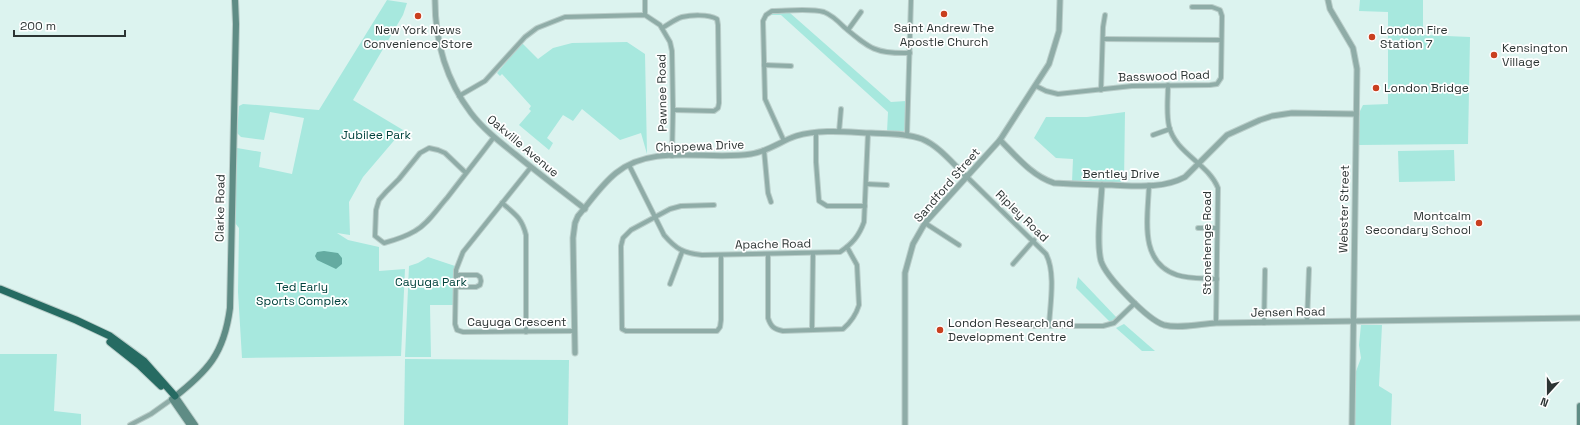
<svg xmlns="http://www.w3.org/2000/svg" width="1580" height="425" viewBox="0 0 1580 425" font-family="'Space Grotesk',sans-serif">
<style>
.green{fill:#a7e8de}
.water{fill:#64aba1}
.lines{fill:none;stroke-linecap:round;stroke-linejoin:round}
.minor-casing{stroke:#b9cdc9;stroke-width:6}
.tertiary-casing{stroke:#b9cdc9;stroke-width:7}
.secondary-casing{stroke:#b9cdc9;stroke-width:8}
.trunk-casing{stroke:#b9cdc9;stroke-width:9}
.minor{stroke:#8faca7;stroke-width:4}
.tertiary{stroke:#8faca7;stroke-width:5}
.secondary{stroke:#5f8c85;stroke-width:6}
.trunk{stroke:#266b62;stroke-width:7}
.poi-dot{fill:#c93f1f;stroke:#fff;stroke-width:1.5}
.labels{text-anchor:middle;dominant-baseline:central;stroke-width:3.5;stroke-linejoin:round;paint-order:stroke}
.poi-label{font-size:12px;fill:#2c3433;stroke:#fff;text-anchor:start}
.street-label{font-size:12px;fill:#2c3433;stroke:#fff}
.park-label{font-size:12px;fill:#00423c;stroke:#fff}
</style>
<rect width="100%" height="100%" fill="#dcf3ef"/>
<!-- green -->
<g class="green">
<polygon points="387,0 407,3 403,15 353,100 403,130 363,177 349,202 350,235 337,233 348,240 379,247 379,271 405,269 401,356 242,358 238,292 239,228 235,223 237,148 261,152 259,167 292,174 304,118 270,112 264,140 241,137 237,133 239,106 243,104 319,110"/>
<polygon points="1360,0 1423,0 1423,35 1470,37 1468,144 1358,145 1360,111 1363,105 1388,104 1388,12 1359,11"/>
<polygon points="772,13 790,13 891,102 906,101 905,129 903,132 887,132 888,112 781,15 769,15"/>
<polygon points="627,42 645,54 647,154 641,133 620,140 582,109 573,121 563,115 547,138 553,143 549,150 519,125 531,111 529,109 531,106 502,74 500,76 497,73 522,43 538,59 553,48 572,43"/>
<polygon points="1125,112 1124,183 1072,182 1073,159 1056,158 1034,138 1046,117 1087,117"/>
<polygon points="1454,150 1455,181 1399,182 1398,151"/>
<polygon points="428,257 455,266 453,282 455,305 430,305 431,357 405,357 409,266 418,263"/>
<polygon points="1078,277 1117,318 1110,322 1076,288"/>
<polygon points="1124,324 1155,351 1142,351 1116,328"/>
<polygon points="1361,325 1382,325 1379,386 1392,394 1391,425 1353,425 1352,382 1361,358 1359,345"/>
<polygon points="0,354 57,354 54,411 81,414 81,425 0,425"/>
<polygon points="405,359 569,360 568,425 404,425"/>
</g>
<!-- water -->
<polygon class="water" points="324,251 338,253 342,258 342,264 336,269 317,260 315,256 317,252"/>
<g class="lines">
<!-- minor casing -->
<g class="minor-casing">
<g id="minor">
<polyline points="645,0 645,15"/>
<path d="M662 28C668 25 675 19 682 17 691 15 708 14 717 19L718 25 719 103 718 108 714 111 673 110"/>
<polyline points="848,30 861,12"/>
<polyline points="1103,39 1221,40"/>
<polyline points="764,65 791,66"/>
<path d="M1168 85C1168 98 1166 113 1169 126 1175 153 1208 163 1218 188L1216 323"/>
<polyline points="1036,86 1046,91 1058,94 1132,86 1210,85 1217,84 1221,78 1222,16 1220,10 1212,7 1192,7"/>
<polyline points="1101,90 1103,27 1105,15"/>
<polyline points="459,96 485,81 525,37 537,28 565,17 645,15 660,25 670,42 672,51 673,110 672,156"/>
<polyline points="816,132 816,162 819,201 827,206 865,206"/>
<polyline points="839,132 841,109"/>
<polyline points="907,135 911,0"/>
<polyline points="1153,135 1170,129"/>
<path d="M784 141 765 99 763 21 766 15 772 11C787 11 810 8 824 12 832 15 838 21 844 27 870 49 876 54 910 53"/>
<polyline points="764,150 768,193 771,202"/>
<path d="M629 165 664 235C676 249 683 253 702 255L840 252C852 244 859 236 864 222L868 133"/>
<polyline points="531,167 463,252 456,270 455,324 457,330 463,332 574,331"/>
<path d="M466 173 445 153 438 150 429 148 420 153 399 179 386 192 379 200 376 210 375 236 384 243C395 240 405 237 415 231 428 224 437 209 447 198 463 177 479 157 494 137"/>
<path d="M966 176 1046 254C1056 273 1050 305 1049 326"/>
<polyline points="866,184 887,185"/>
<path d="M1149 185C1148 217 1138 262 1177 275 1189 279 1204 278 1217 279"/>
<path d="M502 203C515 214 522 218 526 235V332"/>
<polyline points="714,205 681,206 670,209 631,230 623,238 621,246 622,329 626,331 717,331 720,327 721,320 721,255"/>
<polyline points="925,223 959,245"/>
<polyline points="1198,228 1217,228"/>
<path d="M768 255V318C771 327 774 329 783 331L843 329C850 323 856 315 859 305L857 265 847 247"/>
<polyline points="1013,264 1034,240"/>
<polyline points="670,284 682,252"/>
<polyline points="456,287 476,287 480,285 481,281 480,277 477,275 456,275"/>
<polyline points="1307,322 1309,269"/>
<polyline points="1020,323 1028,326 1103,326 1114,323 1135,303"/>
<polyline points="1264,323 1265,270"/>
<polyline points="812,330 813,254"/>
<polyline points="130,425 151,414 172,399"/>
</g>
</g>
<!-- tertiary casing -->
<g class="tertiary-casing">
<g id="tertiary">
<path d="M435 0C435 41 446 80 471 113 483 129 500 142 515 154 538 173 562 191 585 209"/>
<polyline points="1328,0 1330,9 1353,48 1357,69 1352,425"/>
<path d="M1000 140C1016 156 1032 176 1054 183 1073 184 1093 185 1112 185 1136 186 1163 189 1185 177L1227 135 1260 120 1272 116 1292 113 1356 114"/>
<path d="M1102 185C1101 205 1096 242 1101 261 1106 277 1148 320 1164 325 1180 329 1200 324 1216 323L1580 318"/>
<path d="M575 353 573 238 575 223 578 216C590 202 601 185 616 173 652 143 708 161 751 154 767 152 781 141 796 136 821 129 846 132 871 133 888 134 906 133 922 139 939 146 953 164 966 176"/>
<polyline points="905,425 905,273 913,244 925,223 1000,140 1049,64 1059,31 1060,0"/>
</g>
</g>
<!-- secondary casing -->
<g class="secondary-casing">
<g id="secondary">
<polyline points="175,396 195,425"/>
<path d="M190 425 172 399C208 371 224 354 230 308L236 24 235 0"/>
<polyline points="1580,425 1580,406"/>
</g>
</g>
<!-- trunk casing -->
<g class="trunk-casing">
<g id="trunk">
<polyline points="0,289 76,320 110,336 144,361 175,396"/>
<polyline points="110,342 139,365 161,386"/>
</g>
</g>
<!-- minor -->
<use href="#minor" class="minor"/>
<!-- tertiary -->
<use href="#tertiary" class="tertiary"/>
<!-- secondary -->
<use href="#secondary" class="secondary"/>
<!-- trunk -->
<use href="#trunk" class="trunk"/>
</g>
<!-- markers -->
<g class="poi-dot">
<circle cx="944" cy="14" r="4"/>
<circle cx="418" cy="16" r="4"/>
<circle cx="1372" cy="37" r="4"/>
<circle cx="1494" cy="55" r="4"/>
<circle cx="1376" cy="88" r="4"/>
<circle cx="1479" cy="223" r="4"/>
<circle cx="940" cy="330" r="4"/>
</g>
<g class="labels">
<!-- poi labels -->
<g class="poi-label">
<text x="944" y="28" text-anchor="middle">Saint Andrew The<tspan x="944" dy="14">Apostle Church</tspan></text>
<text x="418" y="30" text-anchor="middle">New York News<tspan x="418" dy="14">Convenience Store</tspan></text>
<text x="1380" y="30">London Fire<tspan x="1380" dy="14">Station 7</tspan></text>
<text x="1502" y="48">Kensington<tspan x="1502" dy="14">Village</tspan></text>
<text x="1384" y="88">London Bridge</text>
<text x="1471" y="216" text-anchor="end">Montcalm<tspan x="1471" dy="14">Secondary School</tspan></text>
<text x="948" y="323">London Research and<tspan x="948" dy="14">Development Centre</tspan></text>
</g>
<!-- street labels -->
<g class="street-label">
<text transform="translate(1164 76) rotate(-2)">Basswood Road</text>
<text transform="translate(662 93) rotate(-91)">Pawnee Road</text>
<text transform="translate(523 146) rotate(40)">Oakville Avenue</text>
<text transform="translate(700 146) rotate(-2)">Chippewa Drive</text>
<text x="1121" y="174">Bentley Drive</text>
<text transform="translate(947 185) rotate(-49)">Sandford Street</text>
<text transform="translate(220 208) rotate(-89)">Clarke Road</text>
<text transform="translate(1344 209) rotate(-89)">Webster Street</text>
<text transform="translate(1022 216) rotate(44)">Ripley Road</text>
<text transform="translate(1207 243) rotate(-90)">Stonehenge Road</text>
<text transform="translate(773 244) rotate(-1)">Apache Road</text>
<text transform="translate(1288 312) rotate(-1)">Jensen Road</text>
<text x="517" y="322">Cayuga Crescent</text>
</g>
<!-- park labels -->
<g class="park-label">
<text x="376" y="135">Jubilee Park</text>
<text x="431" y="282">Cayuga Park</text>
<text x="302" y="287">Ted Early<tspan x="302" dy="14">Sports Complex</tspan></text>
</g>
</g>
<!-- north arrow -->
<g transform="translate(1548 393) rotate(201)" stroke="#ffffff" stroke-width="3" paint-order="stroke">
<path d="M0-3L7 15L0 10L-7 15Z" fill="#2c3433"/>
<text y="-6" font-size="11" font-weight="bold" text-anchor="middle" fill="#2c3433">N</text>
</g>
<!-- scale -->
<path d="M14 30v6h111v-6" fill="none" stroke="#2c3433" stroke-width="2"/>
<text x="20" y="30" font-size="12" fill="#2c3433" stroke="#ffffff" stroke-width="3" paint-order="stroke">200 m</text>
</svg>
